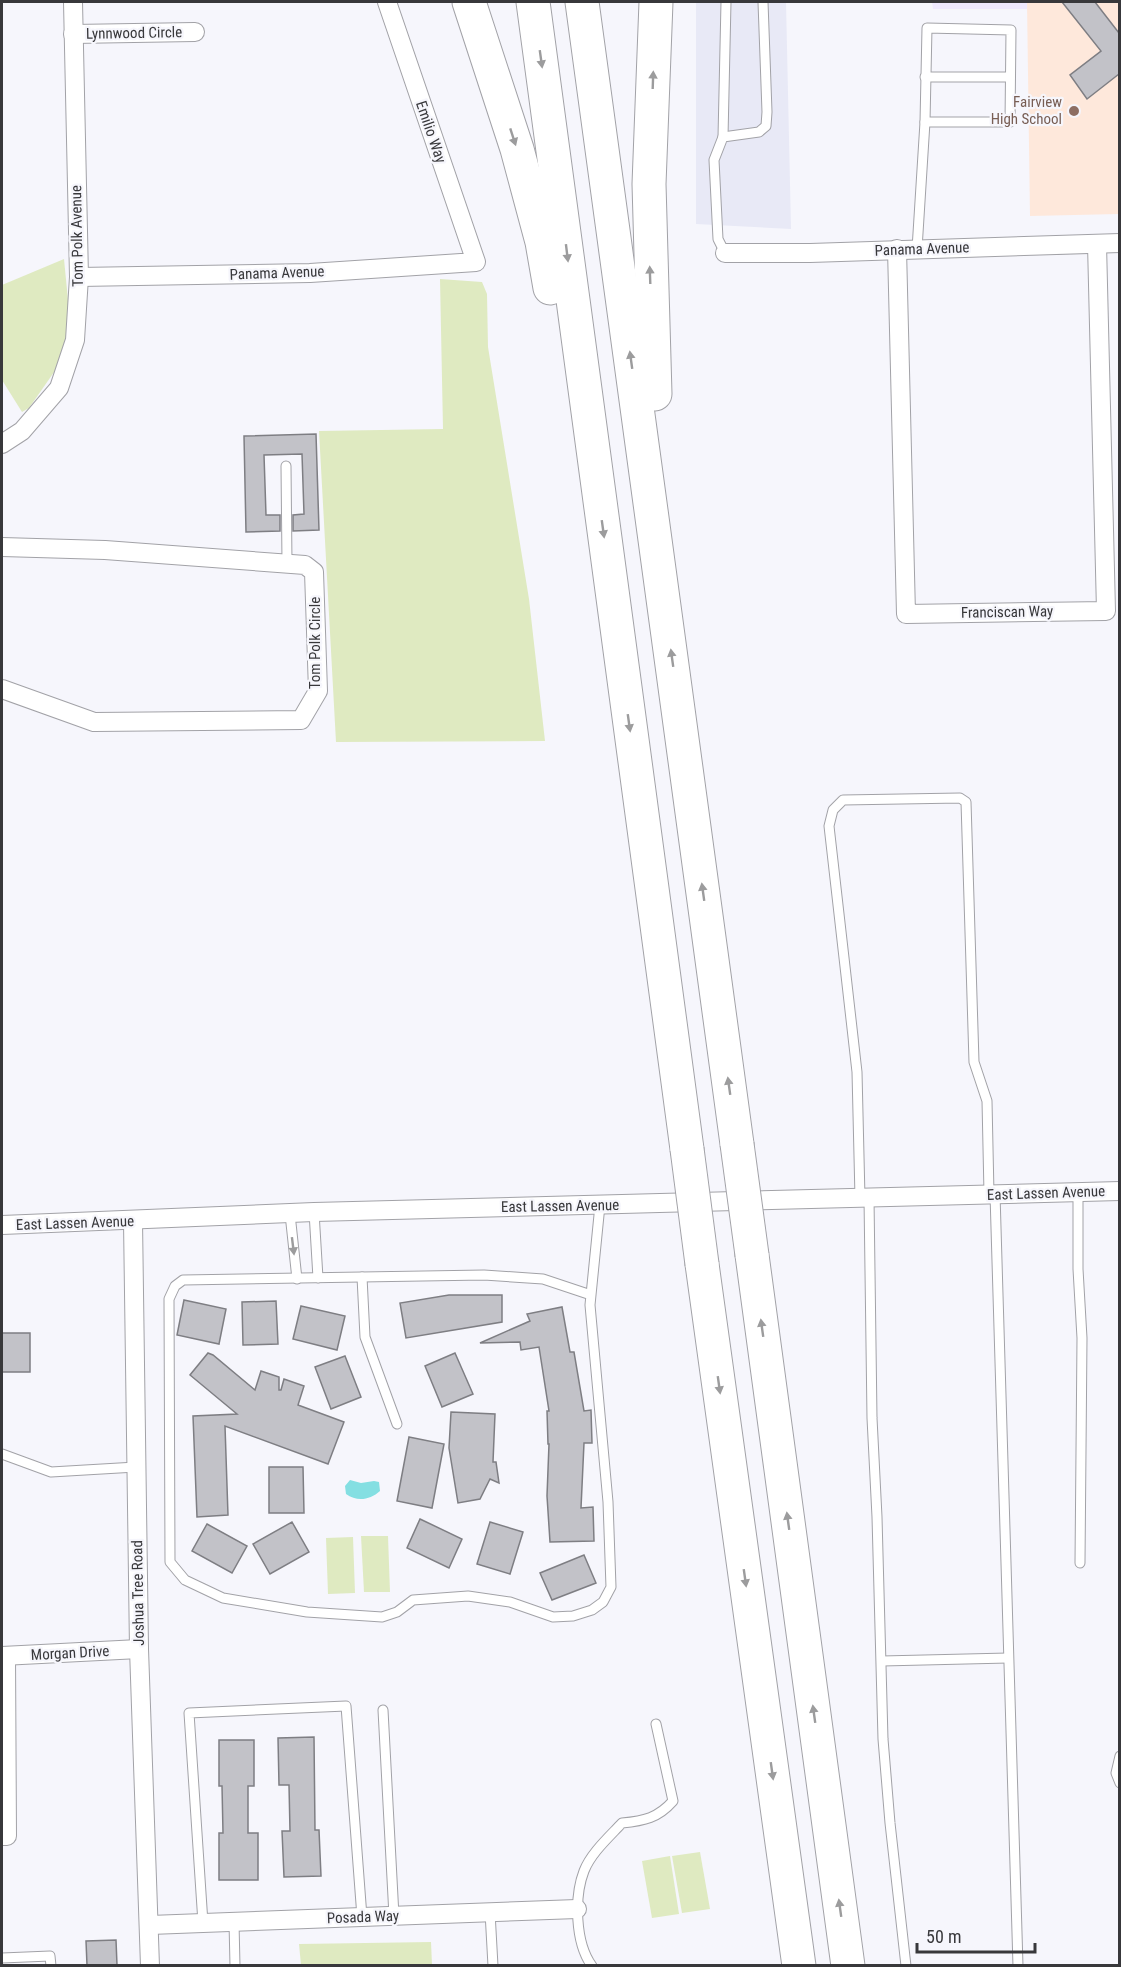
<svg xmlns="http://www.w3.org/2000/svg" width="1121" height="1967" viewBox="0 0 1121 1967" font-family="'Roboto Condensed',sans-serif">
<style>
.built{fill:#e8e9f6}
.industrial{fill:#efe9ff}
.education{fill:#fee8db}
.green{fill:#dfeac1}
.water{fill:#84dfe2}
.building{fill:#c2c2c8;stroke:#7e7e83;stroke-width:1.5}
.lines{fill:none;stroke-linecap:round;stroke-linejoin:round}
.lane-casing{stroke:#a2a2a7;stroke-width:11}
.street-casing{stroke:#a2a2a7;stroke-width:20}
.highway-casing{stroke:#a2a2a7;stroke-width:35}
.lane{stroke:#fff;stroke-width:9}
.street{stroke:#fff;stroke-width:18}
.highway{stroke:#fff;stroke-width:33}
.highway-bridge-casing{stroke:#a2a2a7;stroke-width:35;stroke-linecap:butt}
.highway-bridge{stroke:#fff;stroke-width:33}
.oneway{fill:#9c9c9d}
.education-dot{fill:#8d6e63;stroke:#f6f6fc;stroke-width:2}
.labels{text-anchor:middle;dominant-baseline:central;stroke-width:4.5;stroke-linejoin:round;paint-order:stroke}
.street-label{font-size:15px;fill:#38383b;stroke:#f6f6fc}
.education-label{font-size:15px;fill:#785e54;stroke:#f6f6fc;text-anchor:end}
</style>
<rect width="100%" height="100%" fill="#f6f6fc"/>
<!-- built -->
<polygon class="built" points="696,2 786,2 791,229 696,224"/>
<!-- industrial -->
<polygon class="industrial" points="932,2 1027,2 1027,9 933,9"/>
<!-- education -->
<polygon class="education" points="1027,2 1119,2 1119,214 1030,216"/>
<!-- green -->
<g class="green">
<polygon points="64,259 71,331 59,365 29,408 22,412 2,380 2,285"/>
<polygon points="440,279 482,282 487,294 488,347 529,599 545,741 336,742 319,431 443,429"/>
<polygon points="361,1536 388,1536 390,1592 364,1592"/>
<polygon points="353,1537 355,1593 328,1594 326,1538"/>
<polygon points="700,1852 710,1909 682,1913 672,1856"/>
<polygon points="670,1856 679,1914 652,1918 642,1861"/>
<polygon points="431,1942 432,1965 301,1965 299,1944"/>
</g>
<!-- water -->
<path class="water" d="M350 1480 361 1483 374 1481 379 1482 380 1491C370 1500 357 1502 346 1494L345 1486Z"/>
<!-- building -->
<g class="building">
<polygon points="1062,2 1095,2 1119,33 1119,74 1087,99 1070,75 1101,51"/>
<polygon points="316,434 319,530 293,531 293,515 304,514 302,454 264,455 266,515 280,515 280,531 246,532 244,436"/>
<polygon points="449,1295 502,1295 502,1322 406,1338 400,1303"/>
<polygon points="184,1300 226,1309 219,1344 177,1335"/>
<polygon points="276,1301 278,1344 243,1345 242,1302"/>
<polygon points="301,1306 345,1316 337,1350 293,1339"/>
<polygon points="562,1307 570,1352 574,1352 584,1411 591,1410 592,1443 584,1443 581,1508 593,1507 594,1541 550,1542 547,1496 549,1444 548,1444 547,1411 549,1411 539,1347 521,1350 520,1342 480,1343 530,1321 527,1314"/>
<rect x="2" y="1333" width="28" height="39"/>
<polygon points="208,1353 213,1355 255,1390 261,1371 279,1377 279,1390 281,1390 284,1379 304,1386 298,1405 344,1422 328,1464 225,1426 228,1515 197,1517 193,1416 237,1414 190,1375"/>
<polygon points="455,1353 473,1394 442,1407 425,1366"/>
<polygon points="345,1356 361,1397 331,1409 315,1367"/>
<polygon points="451,1412 495,1414 493,1462 496,1462 499,1483 490,1479 480,1499 458,1503 449,1448"/>
<polygon points="409,1437 444,1444 432,1508 397,1501"/>
<polygon points="269,1467 303,1467 304,1513 269,1513"/>
<polygon points="420,1519 462,1539 449,1568 407,1548"/>
<polygon points="292,1522 309,1552 270,1574 253,1544"/>
<polygon points="490,1522 523,1532 510,1574 477,1564"/>
<polygon points="207,1524 247,1546 232,1573 192,1551"/>
<polygon points="584,1555 596,1583 552,1600 540,1573"/>
<polygon points="314,1737 315,1830 319,1830 321,1876 284,1877 282,1831 290,1831 289,1785 279,1785 278,1738"/>
<polygon points="219,1740 254,1740 254,1786 248,1786 248,1833 258,1833 258,1880 219,1880 219,1833 223,1833 222,1786 219,1786"/>
<polygon points="116,1940 117,1965 87,1965 86,1941"/>
</g>
<g class="lines">
<!-- lane casing -->
<g class="lane-casing">
<g id="lane">
<polygon points="927,28 1011,30 1010,122 925,122"/>
<polyline points="925,77 1010,77"/>
<polyline points="723,137 726,2"/>
<polyline points="917,249 925,122"/>
<polyline points="725,253 718,239 714,160 723,137 759,132 766,126 767,112 763,2"/>
<polyline points="286,466 287,562"/>
<polyline points="1078,1192 1078,1269 1082,1338 1080,1563"/>
<polyline points="995,1194 1018,1966"/>
<polyline points="860,1198 857,1072 829,826 833,810 843,800 960,798 966,802 974,1062 987,1101 989,1194"/>
<polyline points="869,1198 872,1418 877,1517 883,1739 890,1823 906,1966"/>
<polyline points="314,1212 318,1278"/>
<polyline points="290,1214 297,1279"/>
<polyline points="362,1277 365,1337 397,1424"/>
<polyline points="591,1295 543,1279 484,1275 183,1280 175,1286 169,1299 170,1562 185,1580 223,1598 307,1612 382,1617 397,1612 413,1600 468,1596 510,1602 553,1617 573,1616 592,1610 603,1602 611,1587 608,1502 590,1305 600,1205"/>
<polyline points="2,1454 51,1472 136,1467"/>
<polyline points="882,1661 1008,1658"/>
<polyline points="383,1710 394,1916"/>
<polyline points="1120,1756 1116,1773 1120,1783"/>
<polyline points="490,1912 493,1966"/>
<polyline points="234,1922 235,1966"/>
<polyline points="203,1923 189,1713 346,1706 362,1917"/>
<polyline points="2,1958 50,1956 51,1966"/>
<path d="M592 1966C575 1943 574 1897 584 1871 591 1853 609 1837 622 1823 644 1821 658 1818 673 1801L656 1724"/>
</g>
</g>
<!-- street casing -->
<g class="street-casing">
<g id="street">
<polyline points="73,34 195,32"/>
<polyline points="897,249 906,614 1106,611 1097,244"/>
<polyline points="725,253 810,253 1120,243"/>
<polyline points="79,277 310,273 476,262 387,2"/>
<polyline points="2,444 22,431 59,388 75,340 79,277 73,2"/>
<polyline points="2,547 105,550 305,565 314,572 318,691 301,720 94,722 2,689"/>
<polyline points="133,1221 139,1649 150,1966"/>
<polyline points="2,1225 314,1212 1120,1191"/>
<polyline points="2,1656 139,1649"/>
<polyline points="2,1836 7,1836 6,1656"/>
<polyline points="150,1925 577,1909"/>
</g>
</g>
<!-- highway casing -->
<g class="highway-casing">
<g id="highway">
<polyline points="469,2 517,149 542,242 550,288"/>
<polyline points="533,2 687,1149"/>
<polyline points="582,2 737,1144"/>
<polyline points="655,394 649,184 656,2"/>
<polyline points="752,1255 848,1966"/>
<polyline points="702,1264 799,1966"/>
</g>
</g>
<!-- lane -->
<use href="#lane" class="lane"/>
<!-- street -->
<use href="#street" class="street"/>
<!-- highway -->
<use href="#highway" class="highway"/>
<!-- highway-bridge casing -->
<g class="highway-bridge-casing">
<g id="highway-bridge">
<polyline points="737,1144 752,1255"/>
<polyline points="687,1149 702,1264"/>
</g>
</g>
<!-- highway-bridge -->
<use href="#highway-bridge" class="highway-bridge"/>
</g>
<!-- one-way arrows -->
<defs><path id="oneway-solid" d="M-6-.8H1V-3.2L6.5 0L1 3.2V.8H-6Z" transform="scale(1.5)"/></defs>
<g class="oneway">
<use href="#oneway-solid" transform="translate(541 59) rotate(82)"/>
<use href="#oneway-solid" transform="translate(653 80) rotate(-88)"/>
<use href="#oneway-solid" transform="translate(513 137) rotate(72)"/>
<use href="#oneway-solid" transform="translate(567 253) rotate(83)"/>
<use href="#oneway-solid" transform="translate(650 275) rotate(-92)"/>
<use href="#oneway-solid" transform="translate(631 360) rotate(-98)"/>
<use href="#oneway-solid" transform="translate(603 529) rotate(82)"/>
<use href="#oneway-solid" transform="translate(672 658) rotate(-98)"/>
<use href="#oneway-solid" transform="translate(629 723) rotate(82)"/>
<use href="#oneway-solid" transform="translate(703 892) rotate(-98)"/>
<use href="#oneway-solid" transform="translate(729 1086) rotate(-98)"/>
<use href="#oneway-solid" transform="translate(293 1246) rotate(83)"/>
<use href="#oneway-solid" transform="translate(762 1328) rotate(-98)"/>
<use href="#oneway-solid" transform="translate(719 1385) rotate(82)"/>
<use href="#oneway-solid" transform="translate(788 1521) rotate(-98)"/>
<use href="#oneway-solid" transform="translate(745 1578) rotate(82)"/>
<use href="#oneway-solid" transform="translate(814 1714) rotate(-98)"/>
<use href="#oneway-solid" transform="translate(772 1771) rotate(82)"/>
<use href="#oneway-solid" transform="translate(840 1908) rotate(-98)"/>
</g>
<!-- markers -->
<circle class="education-dot" cx="1074" cy="111" r="6"/>
<g class="labels">
<!-- street labels -->
<g class="street-label">
<text transform="translate(134 33) rotate(-1)">Lynnwood Circle</text>
<text transform="translate(431 132) rotate(71)">Emilio Way</text>
<text transform="translate(77 236) rotate(-91)">Tom Polk Avenue</text>
<text transform="translate(922 249) rotate(-2)">Panama Avenue</text>
<text transform="translate(277 273) rotate(-2)">Panama Avenue</text>
<text transform="translate(1007 612) rotate(-1)">Franciscan Way</text>
<text transform="translate(315 643) rotate(-90)">Tom Polk Circle</text>
<text transform="translate(1046 1193) rotate(-2)">East Lassen Avenue</text>
<text transform="translate(560 1206) rotate(-1)">East Lassen Avenue</text>
<text transform="translate(75 1223) rotate(-2)">East Lassen Avenue</text>
<text transform="translate(138 1593) rotate(-91)">Joshua Tree Road</text>
<text transform="translate(70 1653) rotate(-3)">Morgan Drive</text>
<text transform="translate(363 1917) rotate(-2)">Posada Way</text>
</g>
<!-- education labels -->
<g class="education-label">
<text x="1062" y="102">Fairview<tspan x="1062" dy="17">High School</tspan></text>
</g>
</g>
<!-- border -->
<rect width="1121" height="1967" fill="none" stroke="#38383b" stroke-width="6"/>
<!-- scale -->
<path d="M917 1943v9h118v-9" fill="none" stroke="#38383b" stroke-width="3"/>
<text x="926" y="1943" font-size="18" fill="#38383b" stroke="#f6f6fc" stroke-width="4.5" paint-order="stroke">50 m</text>
</svg>
